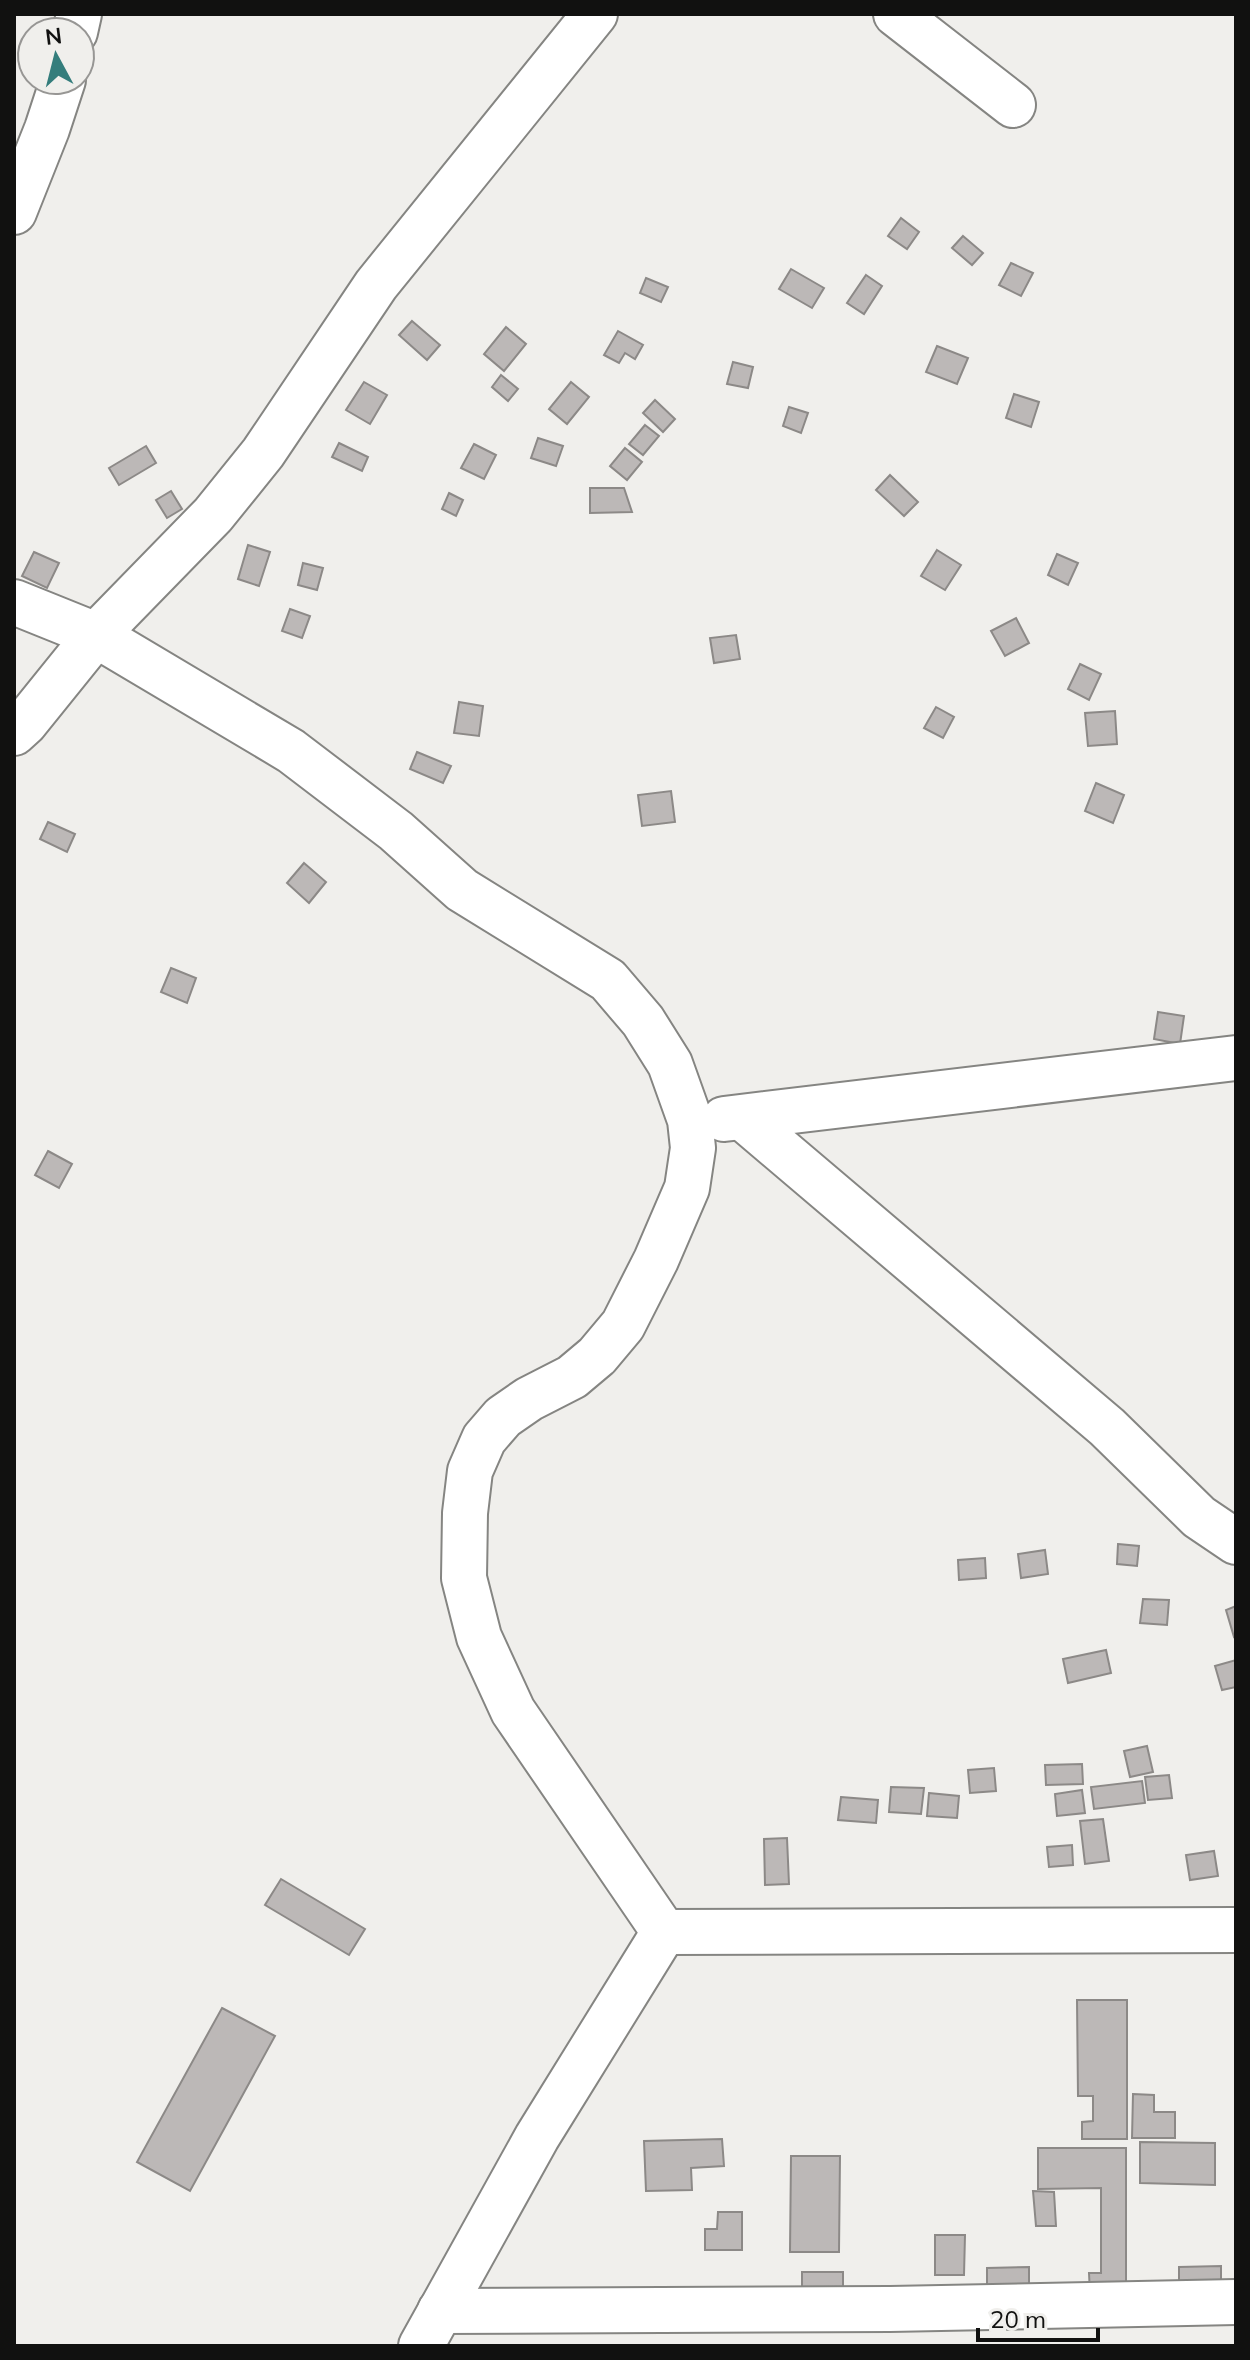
<svg xmlns="http://www.w3.org/2000/svg" width="1250" height="2360" viewBox="0 0 1250 2360" font-family="Mulish,sans-serif">
<style>
.building{fill:#bcb8b7;stroke:#8c8987;stroke-width:2}
.lines{fill:none;stroke-linecap:round;stroke-linejoin:round}
.minor-casing{stroke:#858582;stroke-width:48}
.minor{stroke:#fff;stroke-width:44}
</style>
<rect width="100%" height="100%" fill="#f0efec"/>
<!-- building -->
<g class="building">
<polygon points="901,218 919,232 907,249 888,236"/>
<polygon points="963,236 983,253 972,265 952,248"/>
<polygon points="1011,263 1033,273 1021,296 999,285"/>
<polygon points="791,269 824,288 812,308 779,289"/>
<polygon points="866,275 882,286 864,314 847,303"/>
<polygon points="646,278 668,287 661,302 640,293"/>
<polygon points="412,321 440,345 427,360 399,335"/>
<polygon points="506,327 526,344 504,371 484,354"/>
<polygon points="618,331 643,345 635,359 625,353 619,363 604,355"/>
<polygon points="937,346 968,358 957,384 926,372"/>
<polygon points="733,362 753,367 748,388 727,384"/>
<polygon points="501,375 518,389 508,401 492,387"/>
<polygon points="364,382 387,395 370,424 346,410"/>
<polygon points="571,382 589,397 567,424 549,409"/>
<polygon points="1014,394 1039,402 1031,427 1006,418"/>
<polygon points="655,400 675,419 663,432 643,413"/>
<polygon points="789,407 808,413 801,433 783,426"/>
<polygon points="645,425 659,436 643,455 629,444"/>
<polygon points="538,438 563,446 556,466 531,458"/>
<polygon points="339,443 368,457 362,471 332,457"/>
<polygon points="474,444 496,455 484,479 461,468"/>
<polygon points="146,446 156,463 119,485 109,468"/>
<polygon points="625,448 642,462 627,480 610,466"/>
<polygon points="890,475 918,502 904,516 876,490"/>
<polygon points="590,488 624,488 632,512 590,513"/>
<polygon points="171,491 182,509 167,518 156,500"/>
<polygon points="449,493 463,500 456,516 442,509"/>
<polygon points="248,545 270,552 259,586 238,579"/>
<polygon points="937,550 961,565 945,590 921,576"/>
<polygon points="34,552 59,563 47,588 22,576"/>
<polygon points="1057,554 1078,563 1068,585 1048,575"/>
<polygon points="303,563 323,568 317,590 298,585"/>
<polygon points="290,609 310,616 302,638 282,631"/>
<polygon points="1016,618 1029,643 1005,656 991,631"/>
<polygon points="736,635 740,659 714,663 710,638"/>
<polygon points="1080,664 1101,674 1089,700 1068,689"/>
<polygon points="459,702 483,706 479,736 454,733"/>
<polygon points="936,707 954,717 943,738 924,728"/>
<polygon points="1115,711 1117,744 1088,746 1085,713"/>
<polygon points="417,752 451,766 443,783 410,769"/>
<polygon points="1096,783 1124,795 1113,823 1085,811"/>
<polygon points="671,791 675,822 642,826 638,795"/>
<polygon points="48,822 75,834 67,852 40,839"/>
<polygon points="304,863 326,882 309,903 287,883"/>
<polygon points="171,968 196,978 187,1003 161,992"/>
<polygon points="1158,1012 1184,1016 1180,1044 1154,1039"/>
<polygon points="48,1151 72,1164 59,1188 35,1175"/>
<polygon points="1118,1544 1139,1546 1137,1566 1117,1564"/>
<polygon points="1045,1550 1048,1574 1021,1578 1018,1554"/>
<polygon points="985,1558 986,1578 959,1580 958,1560"/>
<polygon points="1143,1599 1169,1600 1167,1625 1140,1623"/>
<polygon points="1236,1606 1236,1636 1234,1637 1226,1610"/>
<polygon points="1106,1650 1111,1673 1068,1683 1063,1659"/>
<polygon points="1236,1660 1236,1687 1222,1690 1215,1666"/>
<polygon points="1147,1746 1153,1772 1130,1777 1124,1751"/>
<polygon points="1082,1764 1083,1784 1046,1785 1045,1765"/>
<polygon points="994,1768 996,1791 970,1793 968,1770"/>
<polygon points="1169,1775 1172,1798 1148,1800 1145,1777"/>
<polygon points="1142,1781 1145,1803 1094,1809 1091,1787"/>
<polygon points="891,1787 924,1788 921,1814 889,1812"/>
<polygon points="1082,1790 1085,1813 1057,1816 1055,1794"/>
<polygon points="929,1793 959,1796 957,1818 927,1816"/>
<polygon points="841,1797 878,1800 876,1823 838,1820"/>
<polygon points="1103,1819 1109,1861 1085,1864 1080,1821"/>
<polygon points="787,1838 789,1884 765,1885 764,1839"/>
<polygon points="1072,1845 1073,1865 1049,1867 1047,1847"/>
<polygon points="1214,1851 1218,1876 1190,1880 1186,1855"/>
<polygon points="281,1879 365,1929 349,1955 265,1905"/>
<polygon points="1077,2000 1127,2000 1127,2139 1082,2139 1082,2122 1093,2121 1093,2096 1078,2096"/>
<polygon points="222,2008 275,2036 190,2191 137,2162"/>
<polygon points="1133,2094 1154,2095 1154,2112 1175,2112 1175,2138 1132,2138"/>
<polygon points="722,2139 724,2166 691,2168 692,2190 646,2191 644,2141"/>
<polygon points="1140,2142 1215,2143 1215,2185 1140,2183"/>
<polygon points="1038,2148 1126,2148 1126,2294 1090,2294 1089,2273 1101,2273 1101,2188 1038,2189"/>
<polygon points="791,2156 840,2156 839,2252 790,2252"/>
<polygon points="1033,2191 1054,2192 1056,2226 1036,2226"/>
<polygon points="718,2212 742,2212 742,2250 705,2250 705,2229 717,2229"/>
<polygon points="935,2235 965,2235 964,2275 935,2275"/>
<polygon points="1221,2266 1221,2290 1179,2291 1179,2267"/>
<polygon points="1029,2267 1029,2287 987,2288 987,2268"/>
<polygon points="802,2272 843,2272 843,2295 802,2294"/>
</g>
<g class="lines">
<!-- minor casing -->
<g class="minor-casing">
<g id="minor">
<polyline points="896,14 1013,105"/>
<polyline points="75,32 79,14"/>
<polyline points="14,212 47,129 63,80"/>
<polyline points="14,602 96,635 291,751 396,831 462,890 608,980 643,1021 670,1064 690,1120 693,1148 687,1188 656,1260 623,1325 597,1356 572,1377 529,1399 503,1417 484,1439 470,1471 465,1513 464,1578 479,1637 513,1711 664,1932 537,2137 421,2346"/>
<polyline points="14,733 25,723 96,635 213,515 263,453 376,285 595,14"/>
<polyline points="743,1118 1107,1427 1199,1517 1236,1542"/>
<polyline points="724,1119 1236,1058"/>
<polyline points="664,1932 1236,1930"/>
<polyline points="440,2311 890,2309 1236,2302"/>
</g>
</g>
<!-- minor -->
<use href="#minor" class="minor"/>
</g>
<!-- border -->
<rect width="1250" height="2360" fill="none" stroke="#111110" stroke-width="32"/>
<!-- north arrow -->
<g transform="translate(56 56) rotate(353)"><circle r="38" fill="#f0efec" stroke="#979694" stroke-width="2"/>
<path d="M0-6L14 30L0 20L-14 30Z" fill="#347d7c"/>
<text y="-12" font-size="22" font-weight="bold" text-anchor="middle" fill="#111110">N</text>
</g>
<!-- scale -->
<path d="M978 2328v12h120v-12" fill="none" stroke="#111110" stroke-width="4"/>
<text x="990" y="2328" font-size="24" fill="#111110" stroke="#f0efec" stroke-width="6" paint-order="stroke">20 m</text>
</svg>
